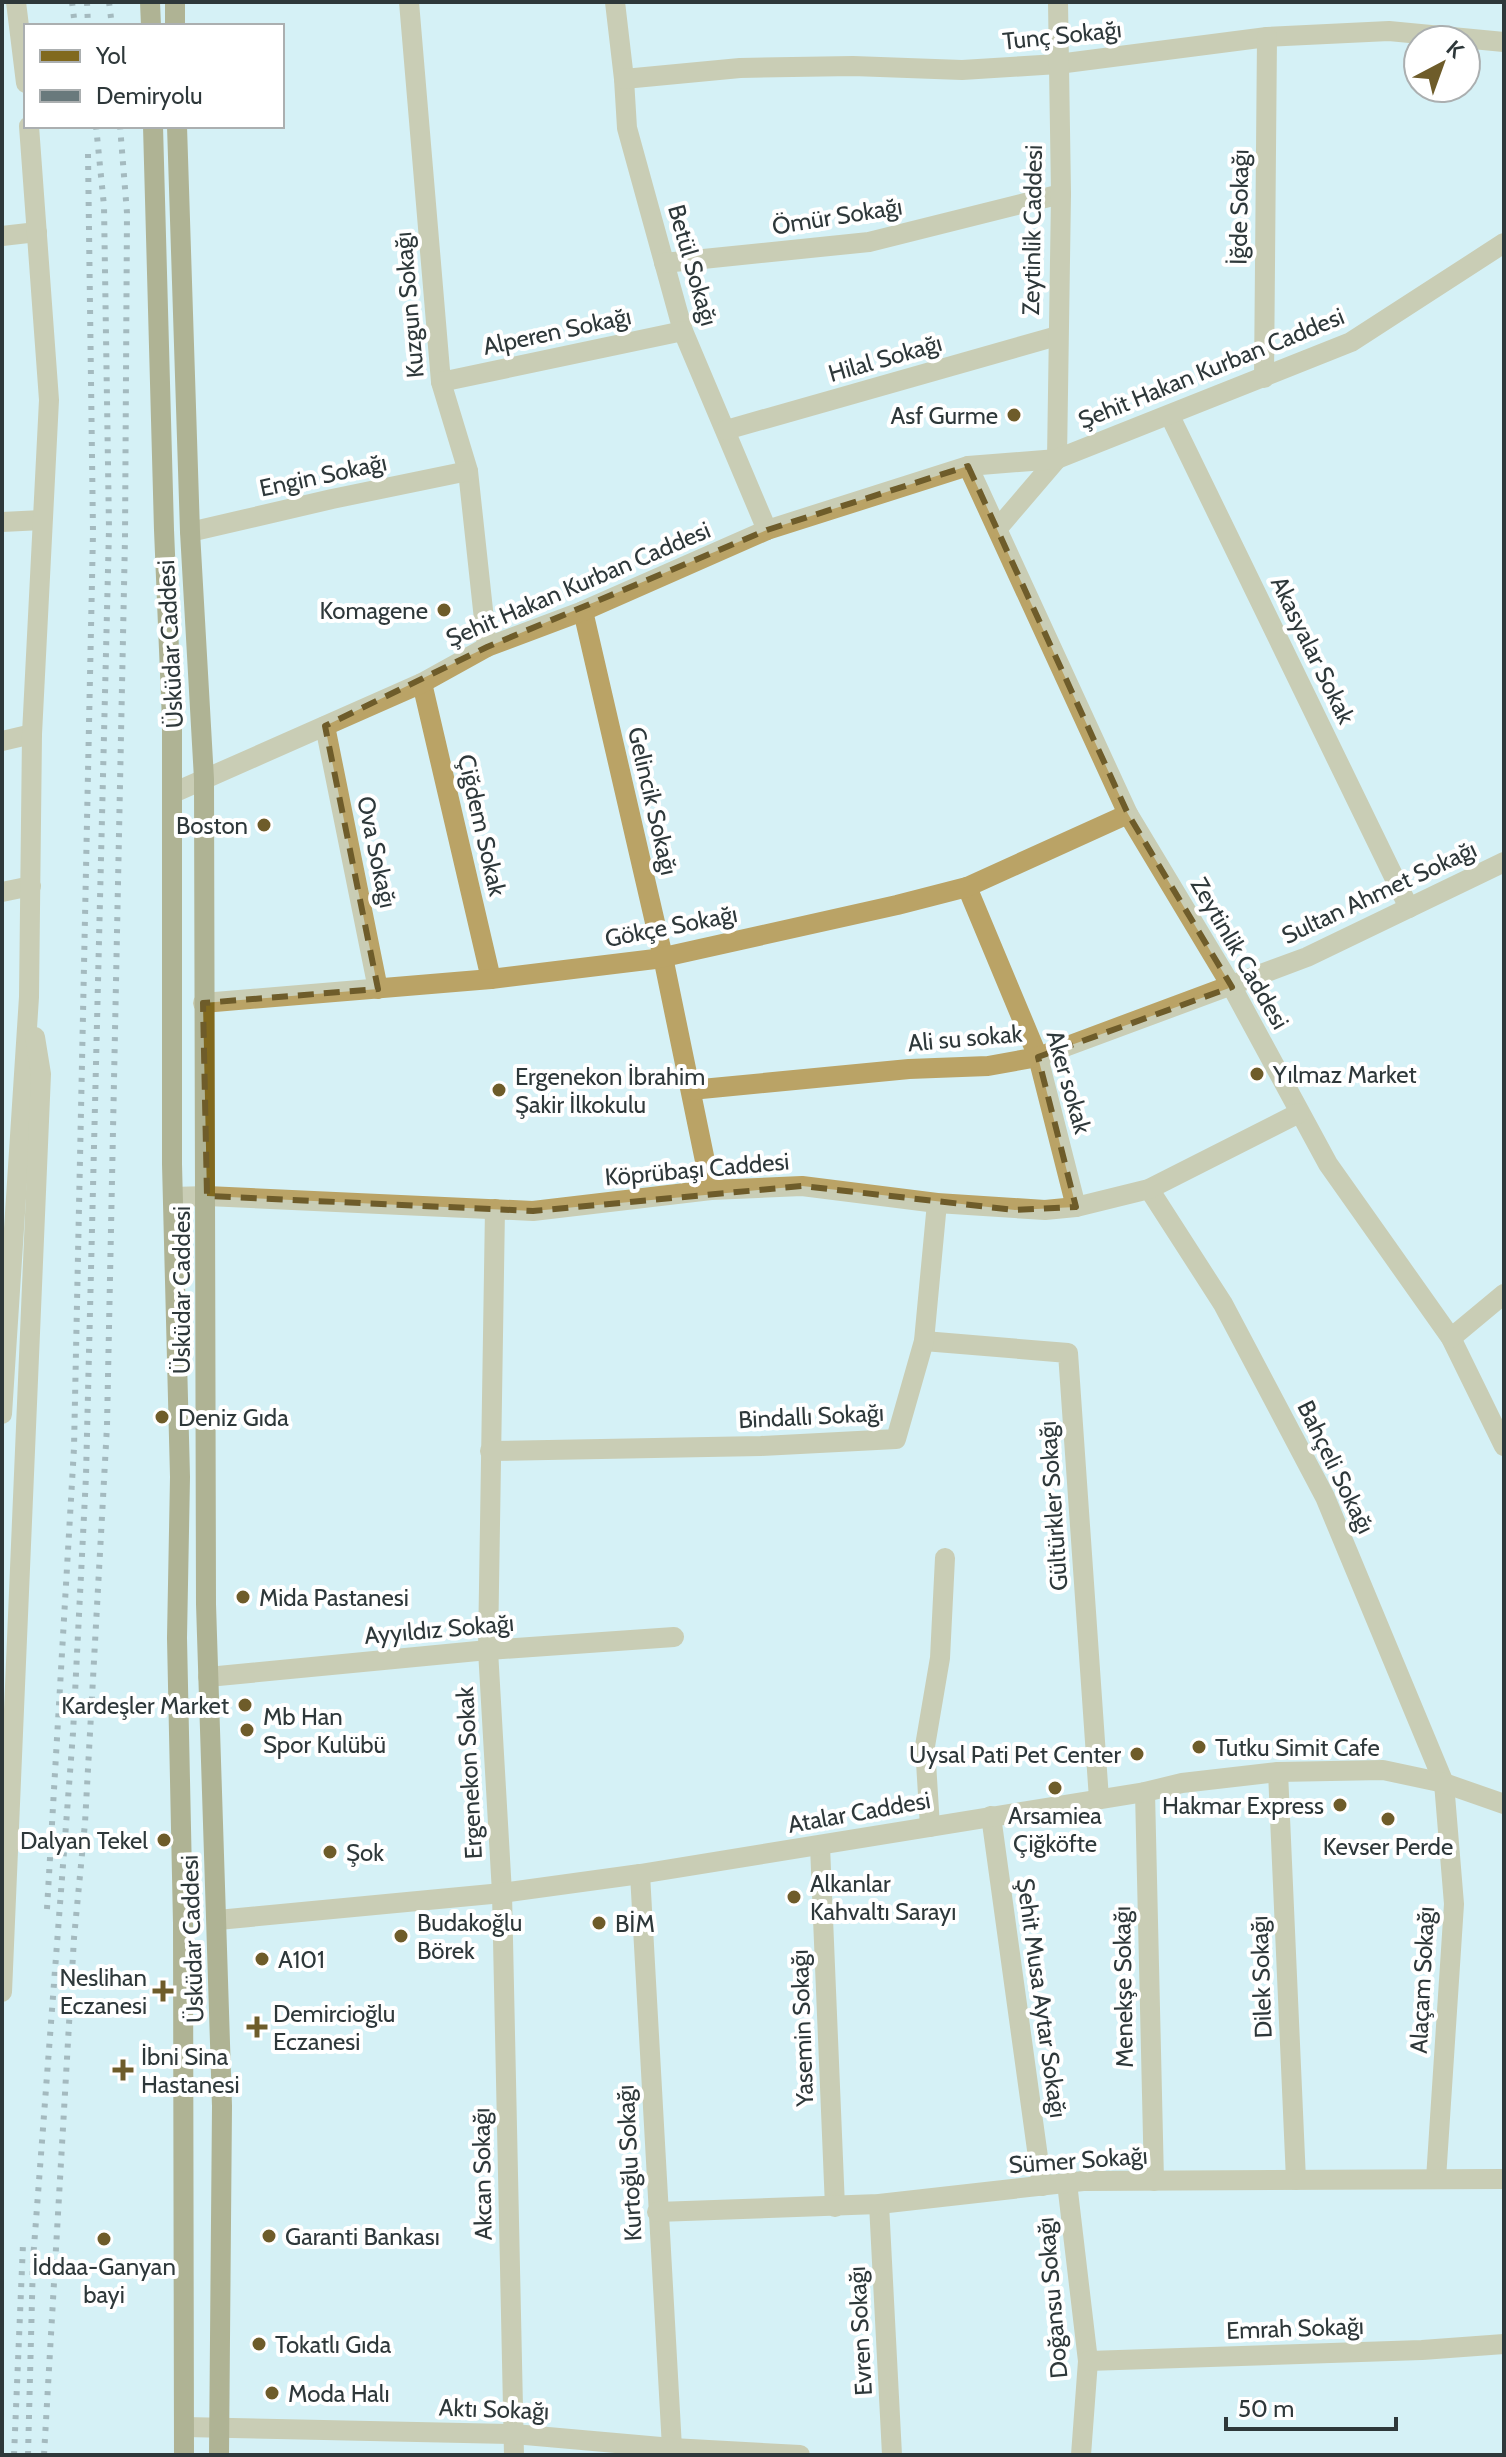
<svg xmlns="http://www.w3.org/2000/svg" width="1506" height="2457" viewBox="0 0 1506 2457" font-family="Cabin,sans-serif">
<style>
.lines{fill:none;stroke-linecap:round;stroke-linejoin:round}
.minor{stroke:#baa366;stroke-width:20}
.major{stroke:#81691e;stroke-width:20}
.rail{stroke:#69797c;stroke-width:6;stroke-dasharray:4 8;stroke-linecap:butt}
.marked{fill:none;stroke:#6e5c2a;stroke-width:6;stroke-dasharray:16 10;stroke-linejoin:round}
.poi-dot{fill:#6e5c2a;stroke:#fff;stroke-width:3}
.labels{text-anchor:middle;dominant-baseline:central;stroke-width:8;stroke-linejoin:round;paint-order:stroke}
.street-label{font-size:24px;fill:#2e383a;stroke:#fff}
.poi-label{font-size:24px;fill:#2e383a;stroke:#fff;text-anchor:start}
</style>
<rect width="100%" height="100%" fill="#d6f1f6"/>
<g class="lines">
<!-- minor -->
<g class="minor">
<polyline points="16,2 26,83"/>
<polyline points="409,2 441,382 468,471 487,647"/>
<polyline points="615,2 624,79 627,128 683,331 767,530"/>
<polyline points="624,79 740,68 853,66 962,70 1058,64 1267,37 1389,31 1504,42"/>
<polyline points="2,236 37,232"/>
<polyline points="664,263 869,242 1061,194"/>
<polyline points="1264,378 1267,37"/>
<polyline points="441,382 683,331"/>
<polyline points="1170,416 1409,908"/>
<polyline points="726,430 1057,336"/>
<polyline points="1057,459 1061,194 1058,2"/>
<polyline points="968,466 1128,814 1232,987 1328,1164 1451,1338 1504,1446"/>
<polyline points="2,522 42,520"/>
<polyline points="998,528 1057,459"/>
<polyline points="190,532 332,499 468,471"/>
<polyline points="583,611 663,957 711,1190"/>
<polyline points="422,683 491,979"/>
<polyline points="325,726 378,989"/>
<polyline points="2,741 32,734"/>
<polyline points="173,793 422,683 487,647 583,611 767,530 968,466 1057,459 1351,342 1504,243"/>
<polyline points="967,887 1038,1057 1076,1207"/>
<polyline points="2,892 31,886"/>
<polyline points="203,1003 491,979 655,959 897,905 967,887 1128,814"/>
<polyline points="691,1090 909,1069 988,1066 1038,1057 1307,957 1504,862"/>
<polyline points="1149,1189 1223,1304 1325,1497 1444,1783 1454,1904 1436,2179"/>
<polyline points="173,1197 207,1196 533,1211 711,1190 802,1186 937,1203 1045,1210 1076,1207 1149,1189 1299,1113"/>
<polyline points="495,1209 488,1650 502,1893 514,2455"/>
<polyline points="1451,1338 1504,1294"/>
<polyline points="924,1341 1068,1353 1099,1799"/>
<polyline points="2,1414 29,997 32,734 49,400 29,126"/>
<polyline points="490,1451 761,1446 896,1439 924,1341 937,1203"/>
<polyline points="208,1677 488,1650 674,1637"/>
<polyline points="1278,1772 1296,2180"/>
<polyline points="1145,1792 1154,2181"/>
<polyline points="991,1816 1042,2186"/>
<polyline points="930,1827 925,1746 940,1658 945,1558"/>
<polyline points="820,1846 835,2207"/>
<polyline points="640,1874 672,2448"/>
<polyline points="218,1920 502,1893 640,1874 1145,1792 1182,1783 1278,1772 1383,1770 1444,1783 1504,1804"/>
<polyline points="2,1992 41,1074 35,1037"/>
<polyline points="1067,2183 1088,2361 1081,2455"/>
<polyline points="879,2204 892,2455"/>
<polyline points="657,2212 879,2204 1083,2181 1504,2179"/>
<polyline points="1088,2361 1422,2350 1504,2344"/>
<polyline points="184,2427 514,2434 672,2448 800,2455"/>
</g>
<!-- major -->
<g class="major">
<polyline points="150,2 151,26"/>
<polyline points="175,2 175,26"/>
<polyline points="153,126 164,530 172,721 172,1164 180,1477 177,1638 183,1923 184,2455"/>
<polyline points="177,126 190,532 204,779 206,1604 222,2106 219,2455"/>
</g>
<!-- rail -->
<g class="rail">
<polyline points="72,2 75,26"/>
<polyline points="87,2 88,26"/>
<polyline points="109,2 112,26"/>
<polyline points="47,1909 74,1448 93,532 88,154"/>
<polyline points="14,2455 23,2244"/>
<polyline points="28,2455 33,2260 73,1733 86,1476 109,529 104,206 96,126"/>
<polyline points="44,2455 74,1938 85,1823 107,1426 125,538 127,213 120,126"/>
</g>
</g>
<!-- marked area -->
<path d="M0 0H1506V2457H0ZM968 466 1128 814 1232 987 1038 1057 1076 1207 1015 1210 802 1186 533 1211 207 1196 203 1003 378 989 325 726 487 647 767 530Z" fill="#d6f1f6" fill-opacity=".55" fill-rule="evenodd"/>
<path class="marked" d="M968 466 1128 814 1232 987 1038 1057 1076 1207 1015 1210 802 1186 533 1211 207 1196 203 1003 378 989 325 726 487 647 767 530Z"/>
<!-- markers -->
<g class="poi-dot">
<circle cx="1014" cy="415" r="8"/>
<circle cx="444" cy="610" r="8"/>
<circle cx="264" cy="825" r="8"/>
<circle cx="1257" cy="1074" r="8"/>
<circle cx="499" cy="1090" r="8"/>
<circle cx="162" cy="1417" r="8"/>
<circle cx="243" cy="1597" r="8"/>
<circle cx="245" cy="1705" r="8"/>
<circle cx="247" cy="1730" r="8"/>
<circle cx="1199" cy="1747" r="8"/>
<circle cx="1137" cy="1754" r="8"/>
<circle cx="1055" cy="1788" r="8"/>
<circle cx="1340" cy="1805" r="8"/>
<circle cx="1388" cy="1819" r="8"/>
<circle cx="164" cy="1840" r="8"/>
<circle cx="330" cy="1852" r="8"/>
<circle cx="794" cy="1897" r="8"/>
<circle cx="599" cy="1923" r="8"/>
<circle cx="401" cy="1936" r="8"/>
<circle cx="262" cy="1959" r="8"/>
<path d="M159 1979h8v8h8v8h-8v8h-8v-8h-8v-8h8z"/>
<path d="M253 2015h8v8h8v8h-8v8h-8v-8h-8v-8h8z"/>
<path d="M119 2058h8v8h8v8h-8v8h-8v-8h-8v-8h8z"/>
<circle cx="269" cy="2236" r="8"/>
<circle cx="104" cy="2239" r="8"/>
<circle cx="259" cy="2344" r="8"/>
<circle cx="272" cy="2393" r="8"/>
</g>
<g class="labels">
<!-- street labels -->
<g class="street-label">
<text transform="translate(1062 35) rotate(-6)">Tunç Sokağı</text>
<text transform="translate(1239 207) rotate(-89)">İğde Sokağı</text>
<text transform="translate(837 216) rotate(-9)">Ömür Sokağı</text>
<text transform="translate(1032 230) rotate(-89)">Zeytinlik Caddesi</text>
<text transform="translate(693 265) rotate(74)">Betül Sokağı</text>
<text transform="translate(409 305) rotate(-95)">Kuzgun Sokağı</text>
<text transform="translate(557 331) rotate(-12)">Alperen Sokağı</text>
<text transform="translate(885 358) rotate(-16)">Hilal Sokağı</text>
<text transform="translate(1211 368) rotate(-22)">Şehit Hakan Kurban Caddesi</text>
<text transform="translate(323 475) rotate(-12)">Engin Sokağı</text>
<text transform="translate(578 584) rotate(-23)">Şehit Hakan Kurban Caddesi</text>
<text transform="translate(170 644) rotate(-93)">Üsküdar Caddesi</text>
<text transform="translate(1313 650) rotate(64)">Akasyalar Sokak</text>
<text transform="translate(653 801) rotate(77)">Gelincik Sokağı</text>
<text transform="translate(482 825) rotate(77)">Çiğdem Sokak</text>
<text transform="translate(377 852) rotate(78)">Ova Sokağı</text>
<text transform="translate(1379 892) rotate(-25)">Sultan Ahmet Sokağı</text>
<text transform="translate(671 926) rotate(-11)">Gökçe Sokağı</text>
<text transform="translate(1240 953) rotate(60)">Zeytinlik Caddesi</text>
<text transform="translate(965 1038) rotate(-5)">Ali su sokak</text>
<text transform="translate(1069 1082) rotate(74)">Aker sokak</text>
<text transform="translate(697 1169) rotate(-5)">Köprübaşı Caddesi</text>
<text transform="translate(181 1290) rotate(-90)">Üsküdar Caddesi</text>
<text transform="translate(811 1416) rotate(-3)">Bindallı Sokağı</text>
<text transform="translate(1336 1467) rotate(64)">Bahçeli Sokağı</text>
<text transform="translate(1053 1506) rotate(-94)">Gültürkler Sokağı</text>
<text transform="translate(439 1629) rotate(-5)">Ayyıldız Sokağı</text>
<text transform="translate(469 1773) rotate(-93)">Ergenekon Sokak</text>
<text transform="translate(859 1812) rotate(-10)">Atalar Caddesi</text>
<text transform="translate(192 1939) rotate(-92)">Üsküdar Caddesi</text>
<text transform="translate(1261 1977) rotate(-92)">Dilek Sokağı</text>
<text transform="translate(1422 1980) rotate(-87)">Alaçam Sokağı</text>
<text transform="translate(1123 1987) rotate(-91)">Menekşe Sokağı</text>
<text transform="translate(1042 1998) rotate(82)">Şehit Musa Aytar Sokağı</text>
<text transform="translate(802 2028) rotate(-92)">Yasemin Sokağı</text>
<text transform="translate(1078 2160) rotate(-4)">Sümer Sokağı</text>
<text transform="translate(629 2163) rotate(-93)">Kurtoğlu Sokağı</text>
<text transform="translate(482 2174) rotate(-91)">Akcan Sokağı</text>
<text transform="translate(1052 2298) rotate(-95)">Doğansu Sokağı</text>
<text transform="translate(1295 2328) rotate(-2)">Emrah Sokağı</text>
<text transform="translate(860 2331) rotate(-93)">Evren Sokağı</text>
<text transform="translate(494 2409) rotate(2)">Aktı Sokağı</text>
</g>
<!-- poi labels -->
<g class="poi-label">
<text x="998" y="415" text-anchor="end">Asf Gurme</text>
<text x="428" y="610" text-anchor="end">Komagene</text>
<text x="248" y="825" text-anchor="end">Boston</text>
<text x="1273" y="1074">Yılmaz Market</text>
<text x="515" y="1076">Ergenekon İbrahim<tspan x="515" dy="28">Şakir İlkokulu</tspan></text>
<text x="178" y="1417">Deniz Gıda</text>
<text x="259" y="1597">Mida Pastanesi</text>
<text x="229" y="1705" text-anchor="end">Kardeşler Market</text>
<text x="263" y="1716">Mb Han<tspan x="263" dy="28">Spor Kulübü</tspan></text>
<text x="1215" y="1747">Tutku Simit Cafe</text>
<text x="1121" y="1754" text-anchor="end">Uysal Pati Pet Center</text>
<text x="1324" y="1805" text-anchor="end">Hakmar Express</text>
<text x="1055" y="1815" text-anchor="middle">Arsamiea<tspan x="1055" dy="28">Çiğköfte</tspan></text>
<text x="148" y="1840" text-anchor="end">Dalyan Tekel</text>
<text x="1388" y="1846" text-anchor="middle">Kevser Perde</text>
<text x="346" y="1852">Şok</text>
<text x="810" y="1883">Alkanlar<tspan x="810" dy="28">Kahvaltı Sarayı</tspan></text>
<text x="417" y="1922">Budakoğlu<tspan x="417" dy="28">Börek</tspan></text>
<text x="615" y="1923">BİM</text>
<text x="278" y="1959">A101</text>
<text x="147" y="1977" text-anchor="end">Neslihan<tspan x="147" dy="28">Eczanesi</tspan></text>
<text x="273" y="2013">Demircioğlu<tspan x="273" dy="28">Eczanesi</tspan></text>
<text x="141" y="2056">İbni Sina<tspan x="141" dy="28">Hastanesi</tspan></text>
<text x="285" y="2236">Garanti Bankası</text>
<text x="104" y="2266" text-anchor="middle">İddaa-Ganyan<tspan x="104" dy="28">bayi</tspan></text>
<text x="275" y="2344">Tokatlı Gıda</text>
<text x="288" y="2393">Moda Halı</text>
</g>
</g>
<!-- border -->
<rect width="1506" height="2457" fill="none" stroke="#2e383a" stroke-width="8"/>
<!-- legend -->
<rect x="24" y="24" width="260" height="104" fill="#ffffff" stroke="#abafb0" stroke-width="2"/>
<rect x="40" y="50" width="40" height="12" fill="#81691e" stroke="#abafb0" stroke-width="2"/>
<text x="96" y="64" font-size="24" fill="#2e383a">Yol</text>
<rect x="40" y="90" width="40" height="12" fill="#69797c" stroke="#abafb0" stroke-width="2"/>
<text x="96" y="104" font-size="24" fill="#2e383a">Demiryolu</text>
<!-- north arrow -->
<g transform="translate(1442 64) rotate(41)"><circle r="38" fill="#ffffff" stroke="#abafb0" stroke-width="2"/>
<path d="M0-6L14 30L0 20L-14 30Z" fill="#6e5c2a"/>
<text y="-12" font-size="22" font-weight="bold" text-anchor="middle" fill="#2e383a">K</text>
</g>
<!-- scale -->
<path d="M1226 2417v12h170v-12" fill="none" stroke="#2e383a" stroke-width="4"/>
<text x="1238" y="2417" font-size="24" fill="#2e383a" stroke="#ffffff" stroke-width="6" paint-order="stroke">50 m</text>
</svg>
